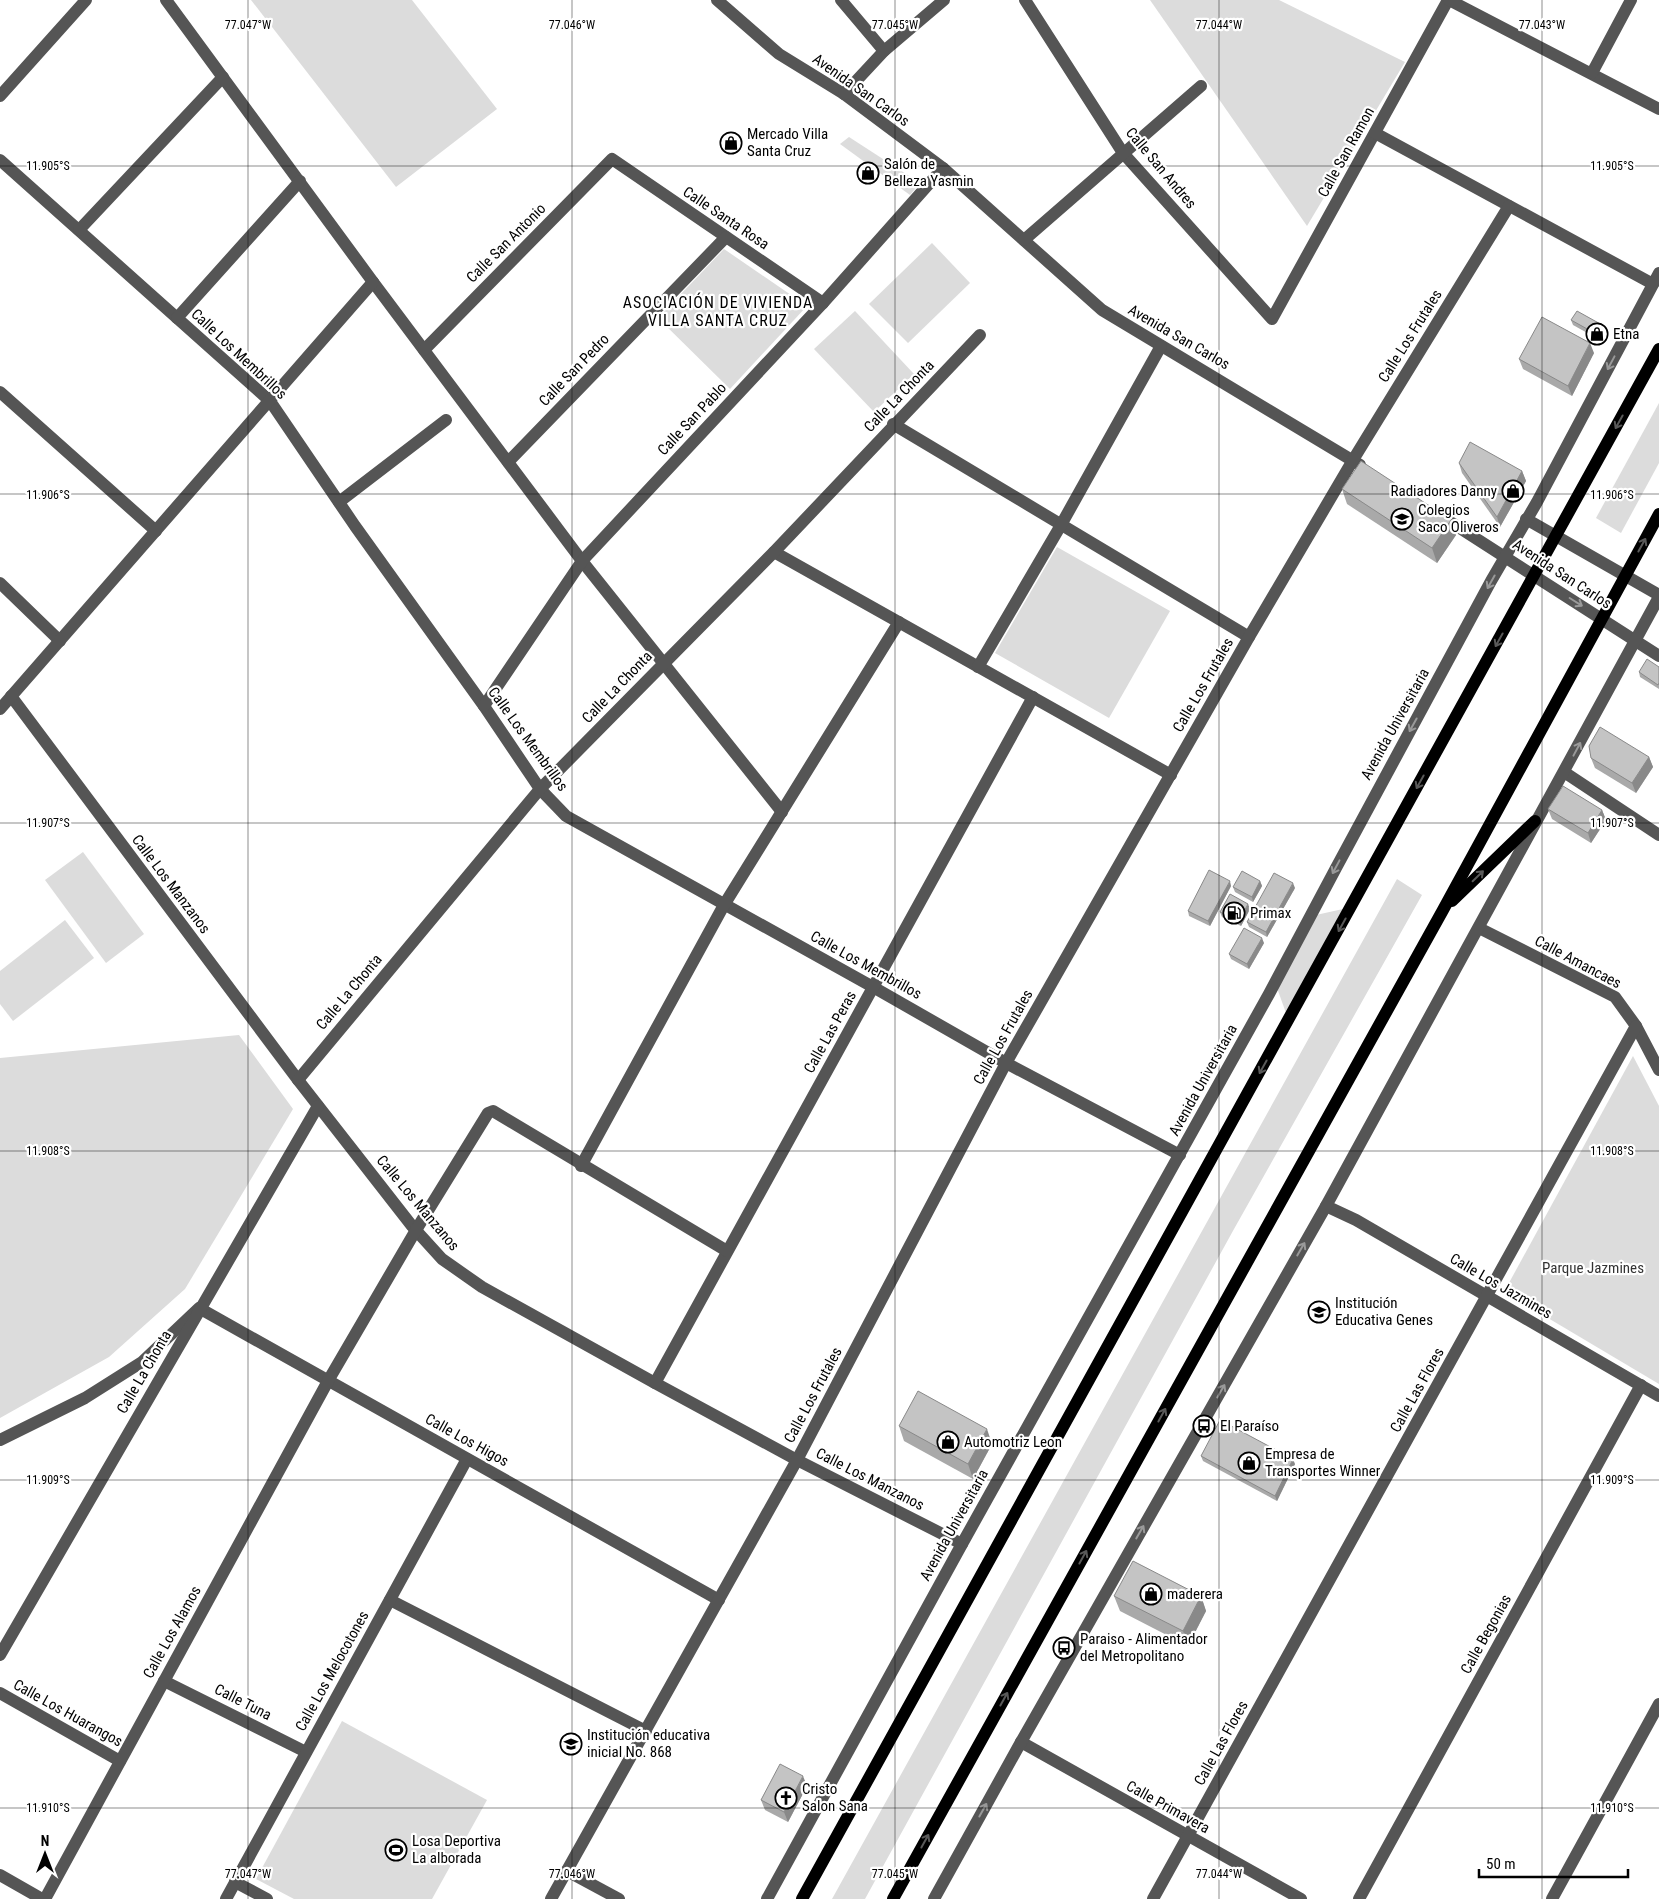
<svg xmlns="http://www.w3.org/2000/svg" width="1659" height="1899" viewBox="0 0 1659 1899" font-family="'Roboto Condensed',sans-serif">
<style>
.green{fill:#dcdcdc}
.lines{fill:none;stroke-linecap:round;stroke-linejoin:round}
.minor{stroke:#555;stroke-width:12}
.major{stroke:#000;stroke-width:12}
.wall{fill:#a9a9a9}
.shaded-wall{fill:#898989}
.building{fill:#c4c4c4;stroke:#898989}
.oneway{stroke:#999}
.oneway2{stroke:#595959}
.ticks{fill:none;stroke:#000;stroke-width:1;stroke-opacity:0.45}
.labels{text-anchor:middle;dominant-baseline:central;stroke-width:4.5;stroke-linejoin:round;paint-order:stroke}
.street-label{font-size:15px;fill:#000;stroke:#fff}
.poi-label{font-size:15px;fill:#000;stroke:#fff;text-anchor:start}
.park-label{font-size:15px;fill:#333;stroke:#fff}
.neighbourhood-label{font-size:16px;letter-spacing:1px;fill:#000;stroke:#fff}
.ticks-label{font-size:12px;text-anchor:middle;fill:#000;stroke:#fff;stroke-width:4.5;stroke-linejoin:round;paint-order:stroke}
</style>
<rect width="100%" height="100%" fill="#fff"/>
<!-- green -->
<g class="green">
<polygon points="251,0 412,0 497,109 396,187"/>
<polygon points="1150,0 1279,0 1405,62 1307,226"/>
<polygon points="849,137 920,183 910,195 840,144"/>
<polygon points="932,243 970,283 908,343 869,304"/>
<polygon points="724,249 807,306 730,389 658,318"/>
<polygon points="855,311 914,374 874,412 814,349"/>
<polygon points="1659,403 1659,463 1621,533 1596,518"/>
<polygon points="1057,547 1170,611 1109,718 995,653"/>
<polygon points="83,852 144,934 106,963 45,880"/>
<polygon points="1397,879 1422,895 1234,1229 865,1899 832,1899"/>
<polygon points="1343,909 1286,1013 1277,988 1316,915"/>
<polygon points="65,920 94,958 13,1021 0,1004 0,971"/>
<polygon points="239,1035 293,1109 185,1289 109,1357 0,1418 0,1058"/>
<polygon points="1633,1056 1659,1106 1659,1384 1504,1292"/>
<polygon points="342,1721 487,1800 432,1899 294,1899 256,1879"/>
</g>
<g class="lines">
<!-- minor -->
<g class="minor">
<polyline points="166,0 373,282 582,561 782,812"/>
<polyline points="717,0 779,54 844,94 943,168 1102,310 1360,465"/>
<polyline points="841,0 884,51"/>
<polyline points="1025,0 1123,153 1272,319 1448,0"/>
<polyline points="1449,0 1659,109"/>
<polyline points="1592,73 1631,0"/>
<polyline points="844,94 884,51 944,0"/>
<polyline points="0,96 86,0"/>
<polyline points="1375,133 1653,284"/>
<polyline points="0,160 270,401 355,526 484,706 540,789 566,816 873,987 1006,1063 1180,1155"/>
<polyline points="79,230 223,77"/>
<polyline points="1024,240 1201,86"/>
<polyline points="177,318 300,181"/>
<polyline points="424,350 612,159 823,303"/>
<polyline points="0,392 156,531"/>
<polyline points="893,424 1249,637"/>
<polyline points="508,462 726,237"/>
<polyline points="339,502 446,420"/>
<polyline points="1438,514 1659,656"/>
<polyline points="1526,519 1659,595"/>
<polyline points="774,552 1171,775"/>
<polyline points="0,583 60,641"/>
<polyline points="978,667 1061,525 1161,346"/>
<polyline points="11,696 298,1080 412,1226 442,1259 482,1287 655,1383 797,1460 962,1544"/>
<polyline points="484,706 582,561 823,303 943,168"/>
<polyline points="0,709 373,282"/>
<polyline points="1564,772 1659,835"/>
<polyline points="1479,928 1615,997 1636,1026 1659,1070"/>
<polyline points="298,1080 540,789 774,552 980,335"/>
<polyline points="581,1166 724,905 899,622"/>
<polyline points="1326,1206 1356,1220 1659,1396"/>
<polyline points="655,1383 1033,697"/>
<polyline points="0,1440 85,1398 142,1362 199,1308 719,1600"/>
<polyline points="390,1600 646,1731"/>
<polyline points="0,1655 318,1106"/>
<polyline points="164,1681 306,1752"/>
<polyline points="0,1693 120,1761"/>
<polyline points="1021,1742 1301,1899"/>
<polyline points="567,1871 619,1899"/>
<polyline points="0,1875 42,1899"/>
<polyline points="235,1882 267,1899"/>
<polyline points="45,1899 328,1381 416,1230 488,1113 493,1111 727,1251"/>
<polyline points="226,1899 467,1459"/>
<polyline points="551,1899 797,1460 1006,1063 1249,637 1353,460 1509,206"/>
<polyline points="767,1899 962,1544 1269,994 1336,868 1491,581 1537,502 1659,273"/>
<polyline points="934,1899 1021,1742 1326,1206 1659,597"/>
<polyline points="1153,1899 1636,1026"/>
<polyline points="1359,1899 1641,1385"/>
<polyline points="1552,1899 1659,1704"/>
</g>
<!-- major -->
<g class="major">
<polyline points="1452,901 1535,821"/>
<polyline points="802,1899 1659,349"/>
<polyline points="893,1899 1443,910 1659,514"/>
</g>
</g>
<!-- wall -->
<g class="wall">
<polygon points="1571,320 1605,331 1600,340 1573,325"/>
<polygon points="1594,353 1572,396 1523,369 1519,359"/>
<polygon points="1459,463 1522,471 1526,481 1500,527 1462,473"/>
<polygon points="1342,489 1451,520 1456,535 1437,563 1347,504"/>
<polygon points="1659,667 1659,689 1640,677 1639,672"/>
<polygon points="1649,757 1653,767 1636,793 1595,768 1591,758"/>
<polygon points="1548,809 1602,810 1606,820 1591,843 1552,819"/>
<polygon points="1260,881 1262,886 1253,902 1235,892 1233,887"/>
<polygon points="1231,886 1210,926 1189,916 1188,911"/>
<polygon points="1295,888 1267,937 1249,927 1247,922"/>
<polygon points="1250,909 1241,926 1222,917 1220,912"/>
<polygon points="1264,943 1249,969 1231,959 1229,954"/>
<polygon points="899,1426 992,1444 973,1479 904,1441"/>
<polygon points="1201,1456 1295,1464 1277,1501 1203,1461"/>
<polygon points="1114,1596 1201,1596 1206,1611 1188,1646 1120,1611"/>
<polygon points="807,1786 788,1822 765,1810 761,1800"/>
</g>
<!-- shaded-wall -->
<g class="shaded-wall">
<polygon points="1604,326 1605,331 1600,340 1598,335"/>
<polygon points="1590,343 1594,353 1572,396 1568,386"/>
<polygon points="1522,471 1526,481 1500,527 1497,517"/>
<polygon points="1451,520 1456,535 1437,563 1432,548"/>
<polygon points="1649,757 1653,767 1636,793 1632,783"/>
<polygon points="1602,810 1606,820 1591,843 1588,833"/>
<polygon points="1230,881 1231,886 1210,926 1208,921"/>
<polygon points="1260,881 1262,886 1253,902 1252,897"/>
<polygon points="1293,883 1295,888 1267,937 1266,932"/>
<polygon points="1248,904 1250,909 1241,926 1239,921"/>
<polygon points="1262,938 1264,943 1249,969 1247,964"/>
<polygon points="987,1429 992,1444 973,1479 968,1464"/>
<polygon points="1293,1459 1295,1464 1277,1501 1275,1496"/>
<polygon points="1201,1596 1206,1611 1188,1646 1183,1631"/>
<polygon points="803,1776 807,1786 788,1822 784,1812"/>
</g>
<!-- building -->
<g class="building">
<polygon points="1577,311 1604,326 1598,335 1571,320"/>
<polygon points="1542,317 1590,343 1568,386 1519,359"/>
<polygon points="1470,442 1522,471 1497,517 1459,463"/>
<polygon points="1361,461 1451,520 1432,548 1342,489"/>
<polygon points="1647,659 1659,667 1659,683 1658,685 1639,672"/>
<polygon points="1600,727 1649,757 1632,783 1591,758 1589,746"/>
<polygon points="1563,786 1602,810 1588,833 1548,809"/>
<polygon points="1209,870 1230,881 1208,921 1188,911"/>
<polygon points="1242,871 1260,881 1252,897 1233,887"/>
<polygon points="1274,873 1293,883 1266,932 1247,922"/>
<polygon points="1230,894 1248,904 1239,921 1220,912"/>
<polygon points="1244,928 1262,938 1247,964 1229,954"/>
<polygon points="918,1391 987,1429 968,1464 899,1426"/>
<polygon points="1220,1420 1293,1459 1275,1496 1201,1456"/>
<polygon points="1133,1561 1201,1596 1183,1631 1114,1596"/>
<polygon points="780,1764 803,1776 784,1812 761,1800"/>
</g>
<!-- one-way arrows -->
<defs><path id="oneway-shaft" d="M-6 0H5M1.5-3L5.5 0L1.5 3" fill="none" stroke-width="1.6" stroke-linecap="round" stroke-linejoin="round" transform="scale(1.25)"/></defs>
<g class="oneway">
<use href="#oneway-shaft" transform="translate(1611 363) rotate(118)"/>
<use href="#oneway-shaft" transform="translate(1491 582) rotate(119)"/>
<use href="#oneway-shaft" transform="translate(1576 602) rotate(32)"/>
<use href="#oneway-shaft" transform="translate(1413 725) rotate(119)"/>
<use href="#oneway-shaft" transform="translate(1577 749) rotate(-62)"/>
<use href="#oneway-shaft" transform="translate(1336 867) rotate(118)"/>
<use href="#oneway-shaft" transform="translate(1301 1249) rotate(-60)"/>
<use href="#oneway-shaft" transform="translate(1221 1391) rotate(-60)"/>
<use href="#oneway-shaft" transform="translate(1140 1532) rotate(-60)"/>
<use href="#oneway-shaft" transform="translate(983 1810) rotate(-61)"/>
</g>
<g class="oneway2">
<use href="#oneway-shaft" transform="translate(1619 422) rotate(119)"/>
<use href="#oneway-shaft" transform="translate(1642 545) rotate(-61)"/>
<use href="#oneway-shaft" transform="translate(1499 640) rotate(119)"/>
<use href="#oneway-shaft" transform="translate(1420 782) rotate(119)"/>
<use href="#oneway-shaft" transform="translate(1478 876) rotate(-44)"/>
<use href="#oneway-shaft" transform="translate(1342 925) rotate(119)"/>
<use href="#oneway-shaft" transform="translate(1263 1067) rotate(119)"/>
<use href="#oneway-shaft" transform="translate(1162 1415) rotate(-61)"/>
<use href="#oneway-shaft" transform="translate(1083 1557) rotate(-61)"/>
<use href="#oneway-shaft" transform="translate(1004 1699) rotate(-61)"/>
<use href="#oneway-shaft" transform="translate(925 1841) rotate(-61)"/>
</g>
<!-- ticks -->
<path class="ticks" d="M248 0V1899M572 0V1899M895 0V1899M1219 0V1899M1542 0V1899M0 166H1659M0 494H1659M0 823H1659M0 1151H1659M0 1480H1659M0 1808H1659"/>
<!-- icons -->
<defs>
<g id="shop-ring" transform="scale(1.125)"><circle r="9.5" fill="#fff" stroke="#000" stroke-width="1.5"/><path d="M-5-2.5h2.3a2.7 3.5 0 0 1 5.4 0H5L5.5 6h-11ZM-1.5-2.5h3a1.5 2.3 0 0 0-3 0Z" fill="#000"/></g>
<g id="school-ring" transform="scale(1.125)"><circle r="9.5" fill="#fff" stroke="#000" stroke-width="1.5"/><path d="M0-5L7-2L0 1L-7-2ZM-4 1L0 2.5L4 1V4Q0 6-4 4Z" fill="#000"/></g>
<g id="fuel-ring" transform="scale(1.125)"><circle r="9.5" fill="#fff" stroke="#000" stroke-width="1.5"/><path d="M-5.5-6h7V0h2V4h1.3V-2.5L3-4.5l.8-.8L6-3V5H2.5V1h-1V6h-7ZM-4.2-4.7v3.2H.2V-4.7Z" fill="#000"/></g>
<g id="bus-ring" transform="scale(1.125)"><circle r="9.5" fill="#fff" stroke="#000" stroke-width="1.5"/><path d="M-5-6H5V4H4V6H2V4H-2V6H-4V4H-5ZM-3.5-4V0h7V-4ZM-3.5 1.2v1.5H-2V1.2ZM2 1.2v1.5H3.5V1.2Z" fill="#000"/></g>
<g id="church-ring" transform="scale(1.125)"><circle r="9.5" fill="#fff" stroke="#000" stroke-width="1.5"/><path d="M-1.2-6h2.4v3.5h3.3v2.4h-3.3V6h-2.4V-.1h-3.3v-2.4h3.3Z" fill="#000"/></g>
<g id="stadium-ring" transform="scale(1.125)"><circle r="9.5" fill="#fff" stroke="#000" stroke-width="1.5"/><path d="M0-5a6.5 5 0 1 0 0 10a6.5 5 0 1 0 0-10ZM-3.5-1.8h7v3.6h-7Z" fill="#000"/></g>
</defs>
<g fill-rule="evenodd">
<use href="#shop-ring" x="731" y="143"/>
<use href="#shop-ring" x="868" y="173"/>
<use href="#shop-ring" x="1597" y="334"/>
<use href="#shop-ring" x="1513" y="491"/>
<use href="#school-ring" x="1402" y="519"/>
<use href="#fuel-ring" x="1234" y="913"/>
<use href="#school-ring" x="1319" y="1312"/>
<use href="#bus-ring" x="1204" y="1426"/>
<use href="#shop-ring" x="948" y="1442"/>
<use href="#shop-ring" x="1249" y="1463"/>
<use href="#shop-ring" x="1151" y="1594"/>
<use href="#bus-ring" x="1064" y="1648"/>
<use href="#school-ring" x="571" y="1744"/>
<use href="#church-ring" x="786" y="1798"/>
<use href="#stadium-ring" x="396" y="1850"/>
</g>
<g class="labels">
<!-- street labels -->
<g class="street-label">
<text transform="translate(861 90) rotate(35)">Avenida San Carlos</text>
<text transform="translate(1346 152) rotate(-61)">Calle San Ramon</text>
<text transform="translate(1161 168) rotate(50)">Calle San Andres</text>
<text transform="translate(726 218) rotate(34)">Calle Santa Rosa</text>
<text transform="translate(506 243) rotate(-45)">Calle San Antonio</text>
<text transform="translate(1410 336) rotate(-58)">Calle Los Frutales</text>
<text transform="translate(1179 337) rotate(30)">Avenida San Carlos</text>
<text transform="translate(239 354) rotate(43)">Calle Los Membrillos</text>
<text transform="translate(574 370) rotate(-46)">Calle San Pedro</text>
<text transform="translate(899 396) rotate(-46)">Calle La Chonta</text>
<text transform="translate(692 419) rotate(-47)">Calle San Pablo</text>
<text transform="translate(1562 574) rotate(33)">Avenida San Carlos</text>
<text transform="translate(1203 685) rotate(-60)">Calle Los Frutales</text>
<text transform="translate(617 687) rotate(-46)">Calle La Chonta</text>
<text transform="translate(1395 724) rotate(-61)">Avenida Universitaria</text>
<text transform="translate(528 739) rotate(54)">Calle Los Membrillos</text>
<text transform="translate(171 884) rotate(53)">Calle Los Manzanos</text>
<text transform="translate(1578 962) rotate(28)">Calle Amancaes</text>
<text transform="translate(866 965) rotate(29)">Calle Los Membrillos</text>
<text transform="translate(349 992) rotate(-50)">Calle La Chonta</text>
<text transform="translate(830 1032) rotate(-61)">Calle Las Peras</text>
<text transform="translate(1003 1037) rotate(-61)">Calle Los Frutales</text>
<text transform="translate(1203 1080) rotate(-61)">Avenida Universitaria</text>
<text transform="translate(418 1203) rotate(50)">Calle Los Manzanos</text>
<text transform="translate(1501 1286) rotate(30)">Calle Los Jazmines</text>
<text transform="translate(144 1372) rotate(-60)">Calle La Chonta</text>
<text transform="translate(1417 1390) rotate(-61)">Calle Las Flores</text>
<text transform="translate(813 1395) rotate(-62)">Calle Los Frutales</text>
<text transform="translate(467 1440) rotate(29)">Calle Los Higos</text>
<text transform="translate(870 1479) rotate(27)">Calle Los Manzanos</text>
<text transform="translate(954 1525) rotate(-61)">Avenida Universitaria</text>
<text transform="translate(172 1632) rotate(-61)">Calle Los Alamos</text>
<text transform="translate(1486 1634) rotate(-61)">Calle Begonias</text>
<text transform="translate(332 1671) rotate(-61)">Calle Los Melocotones</text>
<text transform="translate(243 1702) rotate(27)">Calle Tuna</text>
<text transform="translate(68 1713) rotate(29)">Calle Los Huarangos</text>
<text transform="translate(1221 1743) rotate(-61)">Calle Las Flores</text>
<text transform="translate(1168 1807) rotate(29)">Calle Primavera</text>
</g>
<!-- poi labels -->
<g class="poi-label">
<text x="747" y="134">Mercado Villa<tspan x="747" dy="17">Santa Cruz</tspan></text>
<text x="884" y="164">Salón de<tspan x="884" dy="17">Belleza Yasmin</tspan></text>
<text x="1613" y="334">Etna</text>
<text x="1497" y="491" text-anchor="end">Radiadores Danny</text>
<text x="1418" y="510">Colegios<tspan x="1418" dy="17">Saco Oliveros</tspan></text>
<text x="1250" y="913">Primax</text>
<text x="1335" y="1303">Institución<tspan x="1335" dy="17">Educativa Genes</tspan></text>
<text x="1220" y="1426">El Paraíso</text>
<text x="964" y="1442">Automotriz Leon</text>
<text x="1265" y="1454">Empresa de<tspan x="1265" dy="17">Transportes Winner</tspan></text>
<text x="1167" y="1594">maderera</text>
<text x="1080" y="1639">Paraiso - Alimentador<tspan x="1080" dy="17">del Metropolitano</tspan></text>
<text x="587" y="1735">Institución educativa<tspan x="587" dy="17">inicial No. 868</tspan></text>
<text x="802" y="1789">Cristo<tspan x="802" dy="17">Salon Sana</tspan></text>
<text x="412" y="1841">Losa Deportiva<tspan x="412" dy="17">La alborada</tspan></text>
</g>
<!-- park labels -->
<g class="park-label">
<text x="1593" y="1268">Parque Jazmines</text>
</g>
<!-- neighbourhood labels -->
<g class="neighbourhood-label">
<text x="718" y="302">ASOCIACIÓN DE VIVIENDA<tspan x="718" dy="18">VILLA SANTA CRUZ</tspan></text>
</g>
</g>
<g class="ticks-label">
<text x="248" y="29">77.047°W</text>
<text x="572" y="29">77.046°W</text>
<text x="895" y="29">77.045°W</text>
<text x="1219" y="29">77.044°W</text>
<text x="1542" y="29">77.043°W</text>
<text x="48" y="170">11.905°S</text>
<text x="1612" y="170">11.905°S</text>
<text x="48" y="499">11.906°S</text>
<text x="1612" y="499">11.906°S</text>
<text x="48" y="827">11.907°S</text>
<text x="1612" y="827">11.907°S</text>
<text x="48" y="1155">11.908°S</text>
<text x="1612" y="1155">11.908°S</text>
<text x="48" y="1484">11.909°S</text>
<text x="1612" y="1484">11.909°S</text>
<text x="48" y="1812">11.910°S</text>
<text x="1612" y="1812">11.910°S</text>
<text x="248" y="1878">77.047°W</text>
<text x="572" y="1878">77.046°W</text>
<text x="895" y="1878">77.045°W</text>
<text x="1219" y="1878">77.044°W</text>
</g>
<!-- north arrow -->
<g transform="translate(45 1854)" stroke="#ffffff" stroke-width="4" paint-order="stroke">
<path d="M0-4L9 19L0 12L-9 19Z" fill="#000000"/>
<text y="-8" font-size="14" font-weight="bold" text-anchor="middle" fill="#000000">N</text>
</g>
<!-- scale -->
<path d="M1479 1869v8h149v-8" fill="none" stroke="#000000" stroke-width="2.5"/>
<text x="1486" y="1869" font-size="15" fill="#000000" stroke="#ffffff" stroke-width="4" paint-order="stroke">50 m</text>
</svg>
